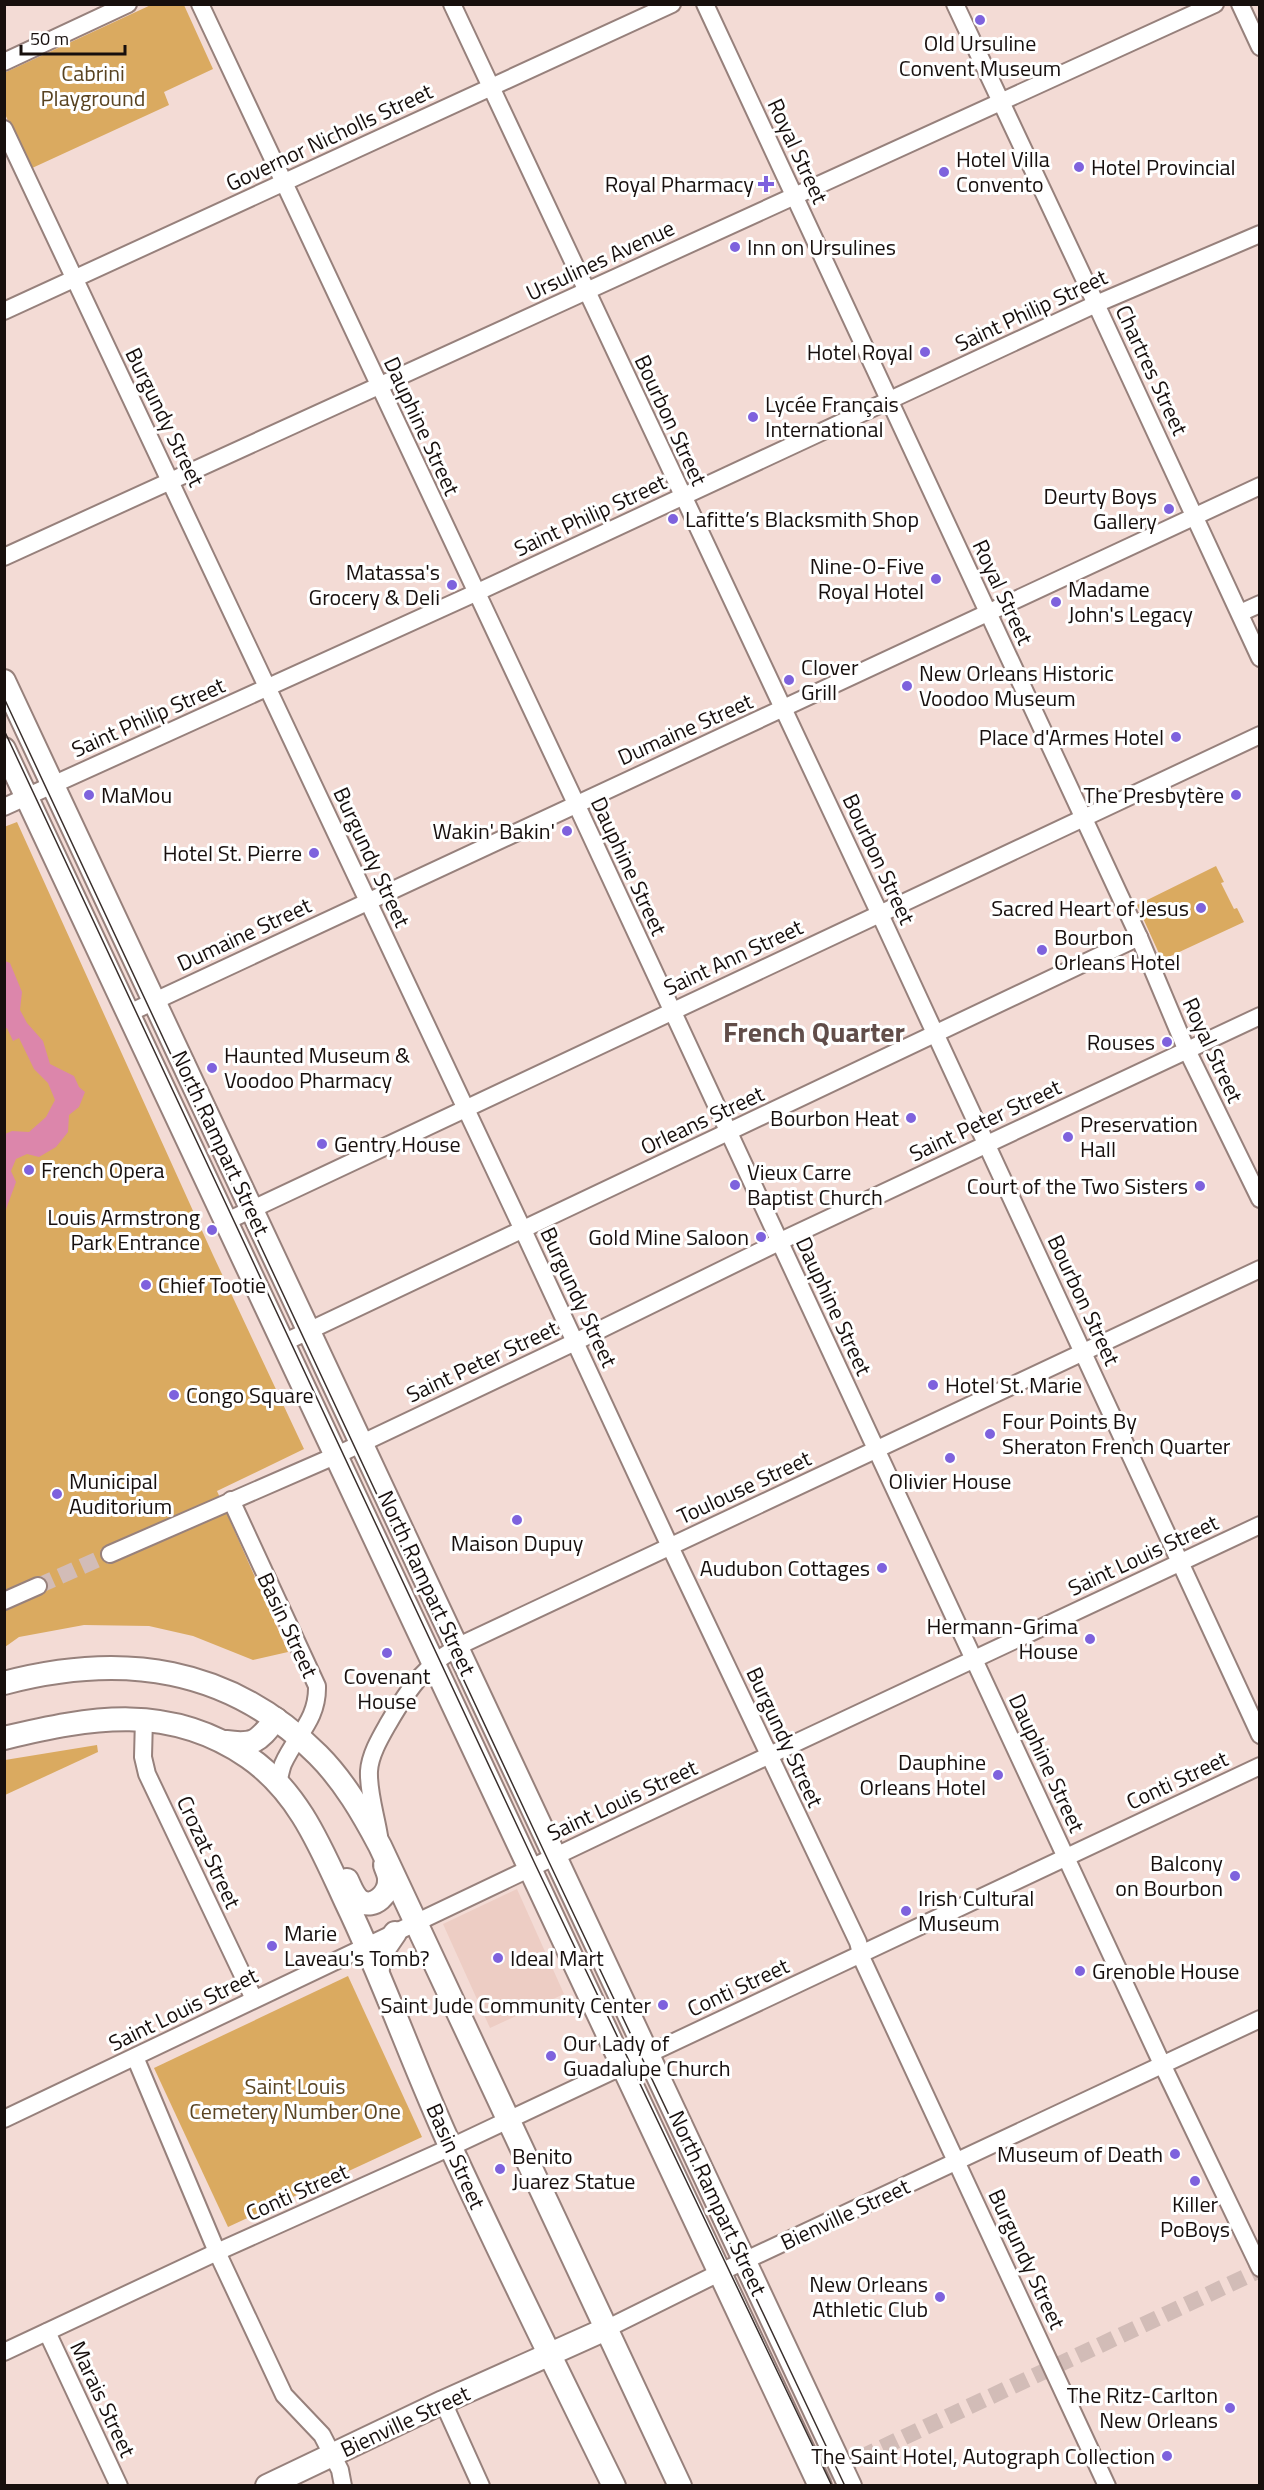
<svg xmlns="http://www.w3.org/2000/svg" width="1264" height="2490" viewBox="0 0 1264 2490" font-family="'Titillium Web',sans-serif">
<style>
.built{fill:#edcdc4}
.green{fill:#daaa60}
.water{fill:#dc86ab}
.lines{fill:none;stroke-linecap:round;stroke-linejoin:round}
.street-tunnel{stroke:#d2bcb7;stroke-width:16;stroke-dasharray:16 8;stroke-linecap:butt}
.street-casing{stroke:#97817c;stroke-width:20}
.secondary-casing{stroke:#97817c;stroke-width:26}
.street{stroke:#fff;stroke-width:16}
.secondary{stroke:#fff;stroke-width:22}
.tram{stroke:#3b312e;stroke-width:1.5}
.poi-dot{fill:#7e62dd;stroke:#fff;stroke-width:2}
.labels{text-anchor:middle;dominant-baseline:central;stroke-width:6;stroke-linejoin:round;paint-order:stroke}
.poi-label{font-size:22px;fill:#170f0d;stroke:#fff;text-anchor:start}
.park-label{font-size:22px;fill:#594321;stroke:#fff}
.street-label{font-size:22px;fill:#170f0d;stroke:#fff}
.district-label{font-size:28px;font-weight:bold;fill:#614d49;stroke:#fff}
</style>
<rect width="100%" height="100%" fill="#f3dbd5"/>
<!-- built -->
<polygon class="built" points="517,1889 564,1994 490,2028 443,1924"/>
<!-- green -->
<g class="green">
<polygon points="153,4 184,5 213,69 164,92 169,105 30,169 5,114 4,73"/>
<polygon points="17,822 213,1255 304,1449 217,1491 288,1652 253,1660 193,1636 149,1626 84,1625 19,1637 5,1647 4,827"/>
<polygon points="1216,866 1224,882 1221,883 1234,909 1237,908 1244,922 1162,960 1137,905"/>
<polygon points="97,1745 98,1752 5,1795 5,1760"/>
<polygon points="348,1976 422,2137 228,2227 154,2068"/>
</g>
<!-- water -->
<polygon class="water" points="5,961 10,963 22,992 20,1010 27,1023 43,1041 50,1064 74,1076 79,1087 85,1092 79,1107 69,1115 68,1132 56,1147 39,1157 27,1154 16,1159 11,1171 16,1182 5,1212 5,1134 12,1131 29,1132 46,1117 55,1100 48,1083 34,1069 19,1038 13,1041 7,1028 5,1029"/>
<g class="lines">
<!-- street-tunnel -->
<g class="street-tunnel">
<polyline points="38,1586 110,1554"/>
<polyline points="817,2478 1260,2270"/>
</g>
<!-- street casing -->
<g class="street-casing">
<g id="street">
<polyline points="200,4 572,795 1162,2064 1260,2268"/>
<polyline points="452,4 884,923 1260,1735"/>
<polyline points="705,4 1139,937 1184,1044 1260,1199"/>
<polyline points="955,4 1096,304 1260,658"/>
<polyline points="1240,4 1260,47"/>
<polyline points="4,62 128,4"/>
<polyline points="4,129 523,1230 666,1538 858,1942 863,1961 1107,2486"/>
<polyline points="4,311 672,4"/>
<polyline points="4,557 1215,4"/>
<polyline points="1240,613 1260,604"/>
<polyline points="4,807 482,590 1096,304 1260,234"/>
<polyline points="129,1013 1260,486"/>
<polyline points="227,1221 1260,735"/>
<polyline points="283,1343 1139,937"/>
<path d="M231 1500 317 1686C318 1720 296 1735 283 1764 281 1769 280 1776 278 1782"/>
<polyline points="110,1554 337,1455 575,1342 787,1238 1260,1016"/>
<polyline points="4,1601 38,1586"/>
<polyline points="144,1718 143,1757 147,1774 254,1999"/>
<path d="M379 1836C376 1816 368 1792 369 1771 370 1755 380 1738 388 1724 410 1686 427 1662 467 1642L1260 1269"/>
<polyline points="135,2057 217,2252 284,2395 322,2435 340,2470 343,2486"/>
<polyline points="4,2119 625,1823 1260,1525"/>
<polyline points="606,2329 727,2269 1260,2019"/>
<polyline points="47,2332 119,2486"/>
<polyline points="4,2352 217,2252 451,2147 1260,1766"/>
<polyline points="443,2402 481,2486"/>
</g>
</g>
<!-- secondary casing -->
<g class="secondary-casing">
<g id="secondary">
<polyline points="4,681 850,2486"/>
<polyline points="4,749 820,2486"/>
<path d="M4 1683C122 1652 229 1666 318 1755 344 1781 363 1814 380 1846L680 2486"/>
<path d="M4 1738C92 1717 169 1703 248 1757 299 1792 321 1848 346 1902 385 1983 414 2068 452 2150 504 2263 559 2374 614 2486"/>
<path d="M226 1742C255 1746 258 1741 276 1719"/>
<path d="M347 1880C351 1888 353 1896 360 1901 374 1910 390 1893 389 1879 389 1874 386 1869 385 1865"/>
<polyline points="378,1968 380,1955 395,1933"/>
<polyline points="267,2486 443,2402 606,2329"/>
</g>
</g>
<!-- street -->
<use href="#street" class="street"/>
<!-- secondary -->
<use href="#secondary" class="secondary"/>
<!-- tram -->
<g class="tram">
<polyline points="4,698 548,1860 845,2486"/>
<polyline points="4,730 536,1866 832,2486"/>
</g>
</g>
<!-- markers -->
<g class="poi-dot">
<circle cx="980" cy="20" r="6"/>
<circle cx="1079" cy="167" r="6"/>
<circle cx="944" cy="172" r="6"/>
<path d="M763 175h6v6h6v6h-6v6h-6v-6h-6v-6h6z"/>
<circle cx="735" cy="247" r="6"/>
<circle cx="925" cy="352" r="6"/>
<circle cx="753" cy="417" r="6"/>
<circle cx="1169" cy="509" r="6"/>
<circle cx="673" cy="519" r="6"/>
<circle cx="936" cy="579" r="6"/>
<circle cx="452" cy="585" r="6"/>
<circle cx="1056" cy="602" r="6"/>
<circle cx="789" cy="680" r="6"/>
<circle cx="907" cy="686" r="6"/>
<circle cx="1176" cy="737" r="6"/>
<circle cx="89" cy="795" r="6"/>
<circle cx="1236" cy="795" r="6"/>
<circle cx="567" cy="831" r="6"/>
<circle cx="314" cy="853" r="6"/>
<circle cx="1201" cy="908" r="6"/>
<circle cx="1042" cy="950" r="6"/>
<circle cx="1167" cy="1042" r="6"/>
<circle cx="212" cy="1068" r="6"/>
<circle cx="911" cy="1118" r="6"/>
<circle cx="1068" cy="1137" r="6"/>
<circle cx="322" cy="1144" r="6"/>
<circle cx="29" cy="1170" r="6"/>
<circle cx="735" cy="1185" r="6"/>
<circle cx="1200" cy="1186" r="6"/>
<circle cx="212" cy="1230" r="6"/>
<circle cx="761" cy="1237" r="6"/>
<circle cx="146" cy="1285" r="6"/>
<circle cx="933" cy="1385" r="6"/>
<circle cx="174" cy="1395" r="6"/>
<circle cx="990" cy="1434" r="6"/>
<circle cx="950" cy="1458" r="6"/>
<circle cx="57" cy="1494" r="6"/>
<circle cx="517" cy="1520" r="6"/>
<circle cx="882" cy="1568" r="6"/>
<circle cx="1090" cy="1639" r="6"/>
<circle cx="387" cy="1653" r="6"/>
<circle cx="998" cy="1775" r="6"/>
<circle cx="1235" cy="1876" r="6"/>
<circle cx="906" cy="1911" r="6"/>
<circle cx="272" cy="1946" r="6"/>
<circle cx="498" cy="1958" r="6"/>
<circle cx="1080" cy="1971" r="6"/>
<circle cx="663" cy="2005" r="6"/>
<circle cx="551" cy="2056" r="6"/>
<circle cx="1175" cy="2154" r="6"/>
<circle cx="500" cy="2169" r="6"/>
<circle cx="1195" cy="2181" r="6"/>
<circle cx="940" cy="2297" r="6"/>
<circle cx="1230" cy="2408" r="6"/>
<circle cx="1167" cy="2456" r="6"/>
</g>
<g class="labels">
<!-- poi labels -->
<g class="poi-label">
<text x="980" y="43" text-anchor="middle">Old Ursuline<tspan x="980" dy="25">Convent Museum</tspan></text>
<text x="956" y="159">Hotel Villa<tspan x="956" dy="25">Convento</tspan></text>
<text x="1091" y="167">Hotel Provincial</text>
<text x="754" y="184" text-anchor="end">Royal Pharmacy</text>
<text x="747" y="247">Inn on Ursulines</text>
<text x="913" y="352" text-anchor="end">Hotel Royal</text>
<text x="765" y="404">Lycée Français<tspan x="765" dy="25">International</tspan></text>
<text x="1157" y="496" text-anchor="end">Deurty Boys<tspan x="1157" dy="25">Gallery</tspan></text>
<text x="685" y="519">Lafitte’s Blacksmith Shop</text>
<text x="924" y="566" text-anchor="end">Nine-O-Five<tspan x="924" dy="25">Royal Hotel</tspan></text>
<text x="440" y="572" text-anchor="end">Matassa's<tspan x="440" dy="25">Grocery &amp; Deli</tspan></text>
<text x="1068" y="589">Madame<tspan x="1068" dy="25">John's Legacy</tspan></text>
<text x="801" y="667">Clover<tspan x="801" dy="25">Grill</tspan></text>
<text x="919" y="673">New Orleans Historic<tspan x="919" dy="25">Voodoo Museum</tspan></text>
<text x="1164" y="737" text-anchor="end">Place d'Armes Hotel</text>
<text x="101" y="795">MaMou</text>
<text x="1224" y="795" text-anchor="end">The Presbytère</text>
<text x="555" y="831" text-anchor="end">Wakin' Bakin'</text>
<text x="302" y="853" text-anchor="end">Hotel St. Pierre</text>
<text x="1189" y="908" text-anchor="end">Sacred Heart of Jesus</text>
<text x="1054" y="937">Bourbon<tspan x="1054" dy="25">Orleans Hotel</tspan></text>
<text x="1155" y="1042" text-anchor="end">Rouses</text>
<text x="224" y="1055">Haunted Museum &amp;<tspan x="224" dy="25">Voodoo Pharmacy</tspan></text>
<text x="899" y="1118" text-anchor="end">Bourbon Heat</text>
<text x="1080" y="1124">Preservation<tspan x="1080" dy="25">Hall</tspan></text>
<text x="334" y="1144">Gentry House</text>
<text x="41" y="1170">French Opera</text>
<text x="747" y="1172">Vieux Carre<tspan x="747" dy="25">Baptist Church</tspan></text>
<text x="1188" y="1186" text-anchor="end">Court of the Two Sisters</text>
<text x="200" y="1217" text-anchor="end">Louis Armstrong<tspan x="200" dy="25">Park Entrance</tspan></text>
<text x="749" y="1237" text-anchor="end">Gold Mine Saloon</text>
<text x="158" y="1285">Chief Tootie</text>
<text x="945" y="1385">Hotel St. Marie</text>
<text x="186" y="1395">Congo Square</text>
<text x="1002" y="1421">Four Points By<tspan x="1002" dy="25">Sheraton French Quarter</tspan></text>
<text x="69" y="1481">Municipal<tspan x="69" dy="25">Auditorium</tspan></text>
<text x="950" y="1481" text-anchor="middle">Olivier House</text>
<text x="517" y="1543" text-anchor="middle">Maison Dupuy</text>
<text x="870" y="1568" text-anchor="end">Audubon Cottages</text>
<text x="1078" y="1626" text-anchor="end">Hermann-Grima<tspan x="1078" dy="25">House</tspan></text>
<text x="387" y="1676" text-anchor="middle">Covenant<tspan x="387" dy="25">House</tspan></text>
<text x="986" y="1762" text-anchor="end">Dauphine<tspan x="986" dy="25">Orleans Hotel</tspan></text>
<text x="1223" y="1863" text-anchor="end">Balcony<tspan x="1223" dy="25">on Bourbon</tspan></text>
<text x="918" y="1898">Irish Cultural<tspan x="918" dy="25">Museum</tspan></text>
<text x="284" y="1933">Marie<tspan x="284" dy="25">Laveau's Tomb?</tspan></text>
<text x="510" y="1958">Ideal Mart</text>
<text x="1092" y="1971">Grenoble House</text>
<text x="651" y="2005" text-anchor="end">Saint Jude Community Center</text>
<text x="563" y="2043">Our Lady of<tspan x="563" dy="25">Guadalupe Church</tspan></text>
<text x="1163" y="2154" text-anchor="end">Museum of Death</text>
<text x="512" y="2156">Benito<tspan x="512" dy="25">Juarez Statue</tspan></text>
<text x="1195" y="2204" text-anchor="middle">Killer<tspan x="1195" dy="25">PoBoys</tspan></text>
<text x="928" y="2284" text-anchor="end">New Orleans<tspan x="928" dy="25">Athletic Club</tspan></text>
<text x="1218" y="2395" text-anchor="end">The Ritz-Carlton<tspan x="1218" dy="25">New Orleans</tspan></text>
<text x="1155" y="2456" text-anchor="end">The Saint Hotel, Autograph Collection</text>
</g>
<!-- park labels -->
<g class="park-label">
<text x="93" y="73">Cabrini<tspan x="93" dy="25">Playground</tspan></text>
<text x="295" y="2086">Saint Louis<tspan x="295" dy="25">Cemetery Number One</tspan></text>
</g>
<!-- street labels -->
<g class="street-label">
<text transform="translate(329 137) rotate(-25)">Governor Nicholls Street</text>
<text transform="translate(798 151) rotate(65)">Royal Street</text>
<text transform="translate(600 260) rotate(-25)">Ursulines Avenue</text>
<text transform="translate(1031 310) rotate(-25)">Saint Philip Street</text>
<text transform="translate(1152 370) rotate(65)">Chartres Street</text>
<text transform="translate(165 417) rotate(64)">Burgundy Street</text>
<text transform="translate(671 420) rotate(65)">Bourbon Street</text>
<text transform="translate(422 426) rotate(65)">Dauphine Street</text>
<text transform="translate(590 515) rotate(-25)">Saint Philip Street</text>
<text transform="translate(1003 592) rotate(65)">Royal Street</text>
<text transform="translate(148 717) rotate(-24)">Saint Philip Street</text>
<text transform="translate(685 729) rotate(-24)">Dumaine Street</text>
<text transform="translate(372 857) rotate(65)">Burgundy Street</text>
<text transform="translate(879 859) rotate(65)">Bourbon Street</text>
<text transform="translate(629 866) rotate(65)">Dauphine Street</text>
<text transform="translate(244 934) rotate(-25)">Dumaine Street</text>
<text transform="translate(733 957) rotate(-25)">Saint Ann Street</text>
<text transform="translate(1213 1050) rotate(65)">Royal Street</text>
<text transform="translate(702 1120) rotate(-25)">Orleans Street</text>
<text transform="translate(985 1120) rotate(-25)">Saint Peter Street</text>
<text transform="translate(221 1143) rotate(65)">North Rampart Street</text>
<text transform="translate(579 1297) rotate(65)">Burgundy Street</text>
<text transform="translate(1084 1300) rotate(65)">Bourbon Street</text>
<text transform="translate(834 1306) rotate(65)">Dauphine Street</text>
<text transform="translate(482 1361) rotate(-25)">Saint Peter Street</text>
<text transform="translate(744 1487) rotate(-25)">Toulouse Street</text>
<text transform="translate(1143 1555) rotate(-25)">Saint Louis Street</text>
<text transform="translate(427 1583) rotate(65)">North Rampart Street</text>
<text transform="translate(288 1625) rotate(65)">Basin Street</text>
<text transform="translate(785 1737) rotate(65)">Burgundy Street</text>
<text transform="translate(1047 1763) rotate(65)">Dauphine Street</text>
<text transform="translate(1177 1780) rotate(-25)">Conti Street</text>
<text transform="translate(622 1800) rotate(-25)">Saint Louis Street</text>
<text transform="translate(209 1852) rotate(65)">Crozat Street</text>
<text transform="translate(738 1987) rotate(-25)">Conti Street</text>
<text transform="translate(183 2009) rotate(-26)">Saint Louis Street</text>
<text transform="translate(456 2156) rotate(66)">Basin Street</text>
<text transform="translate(297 2192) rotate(-24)">Conti Street</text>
<text transform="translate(718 2203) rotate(65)">North Rampart Street</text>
<text transform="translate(845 2214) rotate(-25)">Bienville Street</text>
<text transform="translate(1027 2259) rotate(65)">Burgundy Street</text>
<text transform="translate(103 2399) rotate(65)">Marais Street</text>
<text transform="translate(405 2421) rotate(-25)">Bienville Street</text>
</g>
<!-- district labels -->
<g class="district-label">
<text x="814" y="1031">French Quarter</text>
</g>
</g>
<!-- border -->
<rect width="1264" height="2490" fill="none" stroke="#170f0d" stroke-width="12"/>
<!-- scale -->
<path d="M21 45v9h104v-9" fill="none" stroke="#170f0d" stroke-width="3"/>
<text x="30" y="45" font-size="18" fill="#170f0d" stroke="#ffffff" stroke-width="4.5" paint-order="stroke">50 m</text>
</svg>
